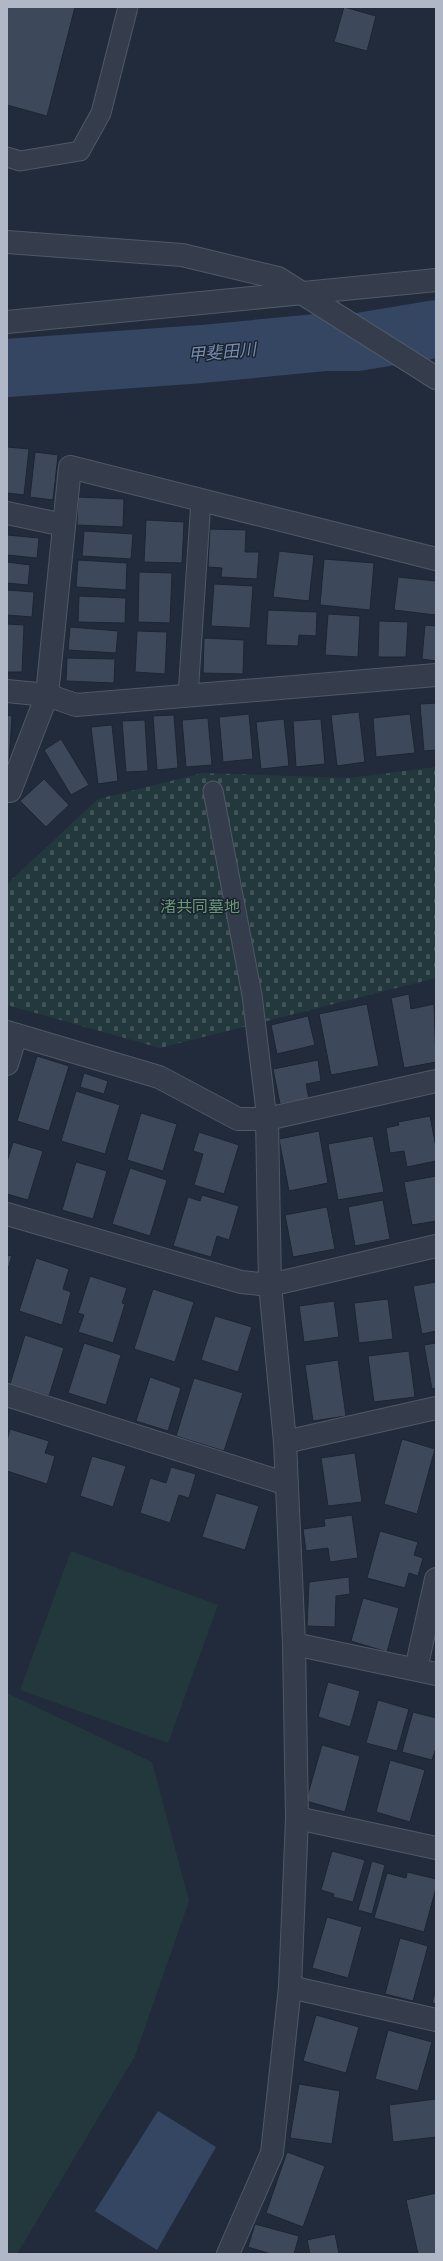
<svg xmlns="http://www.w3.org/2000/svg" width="443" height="2261" viewBox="0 0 443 2261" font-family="Jost,'Noto Sans JP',sans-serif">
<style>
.cemetery{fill:url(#cemetery-stones)}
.pitch{fill:#23383c}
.water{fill:#354663}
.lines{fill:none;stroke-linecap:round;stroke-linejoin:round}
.river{stroke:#354663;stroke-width:58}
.building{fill:#3d495b;stroke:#1d2532}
.service-casing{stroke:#505866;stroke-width:21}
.minor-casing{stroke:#505866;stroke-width:24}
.tertiary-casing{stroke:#505866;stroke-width:24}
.service{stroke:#353d4c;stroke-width:19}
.minor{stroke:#353d4c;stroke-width:22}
.tertiary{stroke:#353d4c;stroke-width:22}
.labels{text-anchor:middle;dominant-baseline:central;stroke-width:3;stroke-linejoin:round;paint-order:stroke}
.park-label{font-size:16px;fill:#679975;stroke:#1b2330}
.water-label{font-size:17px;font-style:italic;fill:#778db1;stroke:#1b2330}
</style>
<defs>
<pattern id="cemetery-stones" width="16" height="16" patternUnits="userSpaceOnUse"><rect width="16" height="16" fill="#23383c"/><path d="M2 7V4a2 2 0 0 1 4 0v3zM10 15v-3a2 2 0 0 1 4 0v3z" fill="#405357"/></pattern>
</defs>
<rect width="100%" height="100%" fill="#212b3b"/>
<!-- cemetery -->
<polygon class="cemetery" points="436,767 436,978 160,1048 7,1005 7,884 98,799 203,773 349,778"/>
<!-- pitch -->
<g class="pitch">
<polygon points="71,1551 218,1605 168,1743 20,1690"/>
<polygon points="7,1693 152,1762 189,1901 135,2056 17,2254 7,2254"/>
</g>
<!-- water -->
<polygon class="water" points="158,2111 216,2147 157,2250 95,2211"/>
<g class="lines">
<!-- river -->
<polyline class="river" points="7,368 202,354 326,342 358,342 436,329"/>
</g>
<!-- building -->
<g class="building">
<polygon points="7,7 75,7 47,116 7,105"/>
<polygon points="344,7 376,16 367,51 334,42"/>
<polygon points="7,447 29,449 24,495 7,493"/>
<polygon points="35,452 58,455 53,500 30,497"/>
<polygon points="78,497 124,499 123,527 77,525"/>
<polygon points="146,520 184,522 182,563 144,562"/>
<polygon points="210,529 246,530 245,552 259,552 257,579 221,577 222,568 208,567"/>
<polygon points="84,531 133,534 131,559 82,556"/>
<polygon points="7,535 39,538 37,558 7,555"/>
<polygon points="279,551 314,555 309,601 273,597"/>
<polygon points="324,559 374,563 370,610 320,605"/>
<polygon points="78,560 127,563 126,590 76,587"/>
<polygon points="7,562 30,565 28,585 7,583"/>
<polygon points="139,572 172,573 170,623 138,622"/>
<polygon points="398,577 436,581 436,615 394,610"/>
<polygon points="214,584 253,586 250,628 211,626"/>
<polygon points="7,590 34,592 32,617 7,615"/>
<polygon points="79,596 126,598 125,623 78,622"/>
<polygon points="268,610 317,612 316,636 299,635 298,646 266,645"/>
<polygon points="328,614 360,616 358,657 325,655"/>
<polygon points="379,621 408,622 406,657 378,657"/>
<polygon points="7,624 24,625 22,672 7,672"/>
<polygon points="425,625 436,626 436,661 422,659"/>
<polygon points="70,627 118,631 116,653 68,650"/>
<polygon points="137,631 167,632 165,674 135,672"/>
<polygon points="204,638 244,640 243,674 203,673"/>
<polygon points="67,658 115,659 114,683 66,681"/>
<polygon points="436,703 436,750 424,751 420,704"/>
<polygon points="359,712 365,762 337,766 331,715"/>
<polygon points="249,714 253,759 223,762 219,717"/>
<polygon points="410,714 415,753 376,757 373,718"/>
<polygon points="7,715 12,716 8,779 7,779"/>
<polygon points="174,715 178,768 157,770 153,716"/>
<polygon points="208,718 212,765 186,767 182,720"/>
<polygon points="284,719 289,766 261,769 256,722"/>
<polygon points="321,719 325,764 296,767 293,721"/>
<polygon points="145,720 148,771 126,772 122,721"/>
<polygon points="112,725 118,781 98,784 91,727"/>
<polygon points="61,739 89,785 71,795 44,750"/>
<polygon points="44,779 69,805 46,827 20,801"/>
<polygon points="409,994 411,1009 434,1004 436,1062 404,1068 391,998"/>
<polygon points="367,1004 379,1066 331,1075 319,1014"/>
<polygon points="308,1016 315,1045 277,1054 271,1025"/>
<polygon points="37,1056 69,1066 49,1131 17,1121"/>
<polygon points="318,1060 321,1081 306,1084 309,1099 280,1104 273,1069"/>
<polygon points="84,1073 108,1081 104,1094 80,1087"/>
<polygon points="76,1091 120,1105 105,1154 61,1141"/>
<polygon points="141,1113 177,1124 163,1171 127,1160"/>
<polygon points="430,1116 436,1148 436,1161 407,1167 404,1151 390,1153 386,1128 399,1125 398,1122"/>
<polygon points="319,1131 328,1183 289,1191 279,1139"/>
<polygon points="199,1132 239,1145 224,1194 194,1185 203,1154 193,1151"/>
<polygon points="373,1136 384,1192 338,1200 328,1144"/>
<polygon points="13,1142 43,1151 28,1200 7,1194 7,1162"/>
<polygon points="76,1162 107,1171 93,1219 62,1210"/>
<polygon points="130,1168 167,1180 150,1236 112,1224"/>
<polygon points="436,1176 436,1221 412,1225 404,1182"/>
<polygon points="202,1195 239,1206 229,1240 217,1236 211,1257 173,1246 188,1197 200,1201"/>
<polygon points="383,1200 390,1239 355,1246 348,1207"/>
<polygon points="327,1207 335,1249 293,1257 285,1215"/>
<polygon points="7,1255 12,1256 7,1272"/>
<polygon points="36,1258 69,1269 63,1289 71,1292 62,1325 19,1311"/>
<polygon points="90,1276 127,1288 122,1303 125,1304 113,1343 78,1332 84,1315 78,1313"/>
<polygon points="436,1282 436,1331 422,1334 413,1286"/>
<polygon points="153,1289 194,1302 175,1362 134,1349"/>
<polygon points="388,1299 393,1339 359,1343 354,1303"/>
<polygon points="334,1301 339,1337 304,1342 299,1306"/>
<polygon points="215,1316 252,1327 238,1372 201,1360"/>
<polygon points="25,1335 64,1348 49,1396 10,1384"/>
<polygon points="84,1343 121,1355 106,1405 68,1393"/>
<polygon points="436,1343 436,1388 432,1389 424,1345"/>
<polygon points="409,1351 415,1397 374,1402 368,1356"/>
<polygon points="338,1360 346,1416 313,1421 305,1365"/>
<polygon points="150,1377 181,1388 168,1431 136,1421"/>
<polygon points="194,1378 243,1393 224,1451 176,1436"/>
<polygon points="10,1429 49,1441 45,1453 55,1456 47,1484 7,1471 7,1440"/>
<polygon points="402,1439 435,1449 417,1514 384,1504"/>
<polygon points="355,1453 362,1502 328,1506 321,1458"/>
<polygon points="92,1456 126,1466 113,1507 80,1496"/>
<polygon points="171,1467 196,1474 189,1498 179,1495 170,1523 140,1513 150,1478 166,1483"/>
<polygon points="216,1493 259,1506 245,1550 202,1537"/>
<polygon points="352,1515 358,1558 330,1562 328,1548 306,1551 303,1529 325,1526 324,1519"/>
<polygon points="380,1531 418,1542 414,1555 423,1558 418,1576 409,1573 405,1588 367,1578"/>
<polygon points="349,1577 350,1594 336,1596 335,1627 307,1626 309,1582"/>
<polygon points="363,1598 399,1608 387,1652 351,1641"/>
<polygon points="328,1682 360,1691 350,1727 318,1717"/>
<polygon points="378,1700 409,1709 397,1751 366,1743"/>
<polygon points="413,1712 436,1718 436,1748 432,1760 402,1752"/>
<polygon points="322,1745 360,1756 345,1812 306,1801"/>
<polygon points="390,1760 425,1770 410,1822 376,1812"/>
<polygon points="332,1851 365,1860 353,1902 333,1897 334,1894 321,1890"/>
<polygon points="372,1861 385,1865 372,1914 358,1910"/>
<polygon points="407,1872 436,1879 436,1888 424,1932 374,1918 387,1873 406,1878"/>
<polygon points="327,1917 362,1927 348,1978 312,1968"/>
<polygon points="400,1938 428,1946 413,2001 385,1994"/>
<polygon points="436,1989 436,2004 432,2003"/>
<polygon points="316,2015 359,2027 346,2073 303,2061"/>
<polygon points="388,2030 432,2042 418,2091 375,2079"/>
<polygon points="299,2084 340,2091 332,2144 290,2138"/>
<polygon points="436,2099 436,2137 393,2142 389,2105"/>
<polygon points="287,2152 325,2166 303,2227 266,2213"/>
<polygon points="436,2193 436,2254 418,2254 406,2200"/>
<polygon points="255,2224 299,2236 294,2254 271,2254 248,2247"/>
<polygon points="335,2234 339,2254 310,2254 307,2240"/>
</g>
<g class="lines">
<!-- service casing -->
<g class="service-casing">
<g id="service">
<polyline points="7,157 20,161 80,151 101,113 128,7"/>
<polyline points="188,696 201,500"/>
<polyline points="213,791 252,995 267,1119"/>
</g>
</g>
<!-- minor casing -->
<g class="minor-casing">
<g id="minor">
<polyline points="7,322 436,280"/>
<polyline points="7,513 64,525"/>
<polyline points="7,691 47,695 76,705 436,675"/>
<polyline points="10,791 47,695 70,467 436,559"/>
<polyline points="7,1032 159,1077 238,1119 267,1119"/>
<polyline points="7,1064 16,1035"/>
<polyline points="436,1081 267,1119 270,1285 436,1246"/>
<polyline points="7,1214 241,1282 270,1285 285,1442 294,1644 297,1818 290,1987 272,2153 228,2254"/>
<polyline points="7,1395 287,1484"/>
<polyline points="285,1442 436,1408"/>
<polyline points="294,1644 436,1674"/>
<polyline points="416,1669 436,1579"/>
<polyline points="297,1818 436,1848"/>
<polyline points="290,1987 436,2020"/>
</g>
</g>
<!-- tertiary casing -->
<g class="tertiary-casing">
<polyline id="tertiary" points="7,242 182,255 278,278 436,378"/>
</g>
<!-- service -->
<use href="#service" class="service"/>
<!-- minor -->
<use href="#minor" class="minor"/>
<!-- tertiary -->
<use href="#tertiary" class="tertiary"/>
</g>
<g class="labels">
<!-- park labels -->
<g class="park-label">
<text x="200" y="906">渚共同墓地</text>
</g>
<!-- water labels -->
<g class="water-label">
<text transform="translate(222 352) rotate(-5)">甲斐田川</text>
</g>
</g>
<!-- border -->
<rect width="443" height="2261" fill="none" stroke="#b0b8c7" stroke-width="16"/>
</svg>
